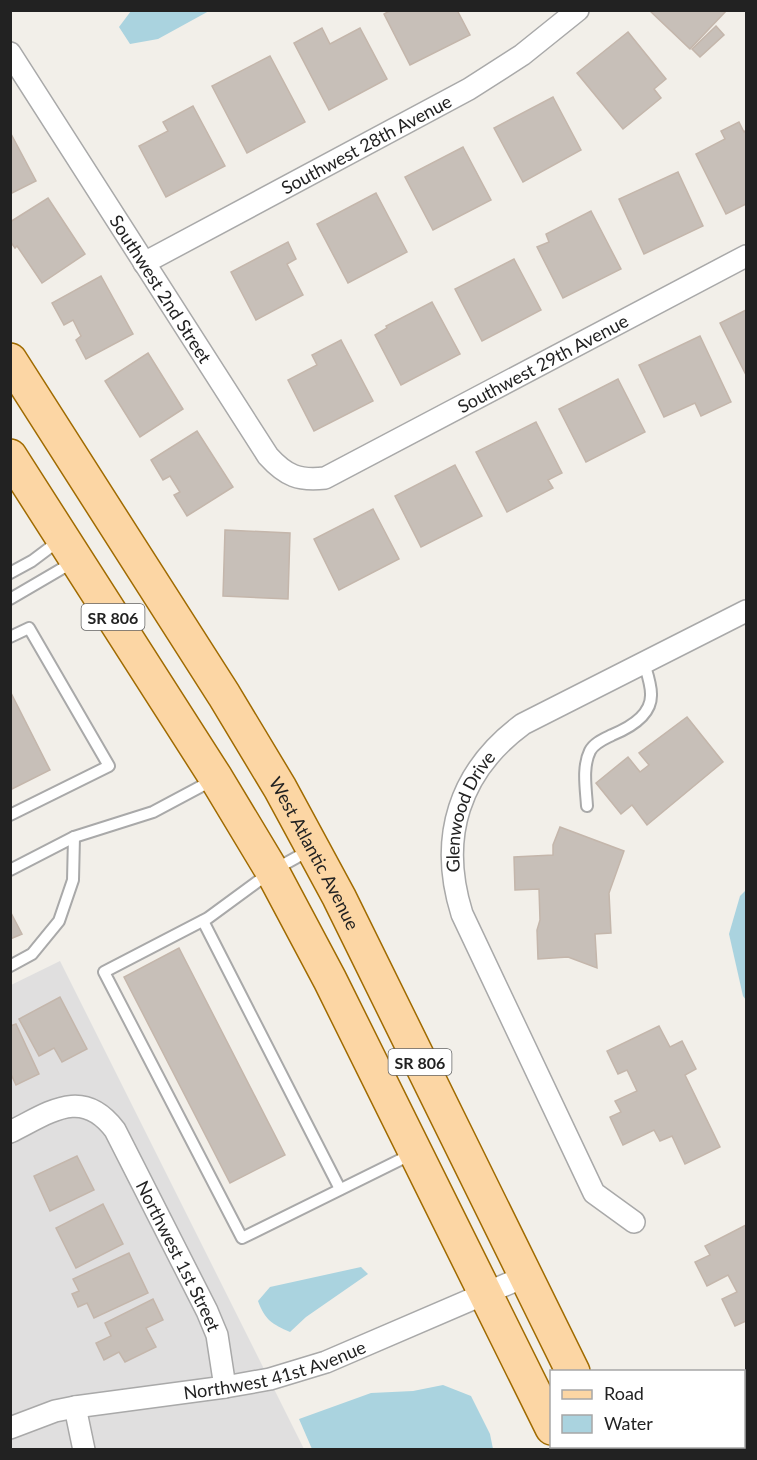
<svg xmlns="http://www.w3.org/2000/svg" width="757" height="1460" viewBox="0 0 757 1460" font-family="Lato,sans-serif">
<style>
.residential{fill:#e0dfdf}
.grass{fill:#cdebb0}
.water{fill:#aad3df}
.building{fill:#c7bfb8;stroke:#c4b6ab;stroke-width:1.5}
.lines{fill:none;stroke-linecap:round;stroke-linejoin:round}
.lane-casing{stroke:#a9a9a9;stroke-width:14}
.street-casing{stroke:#a9a9a9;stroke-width:24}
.primary-casing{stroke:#a06b00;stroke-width:36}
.lane{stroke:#fff;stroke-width:10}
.street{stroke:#fff;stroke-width:21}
.primary{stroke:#fcd6a4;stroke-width:33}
.labels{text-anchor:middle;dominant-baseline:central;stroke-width:6;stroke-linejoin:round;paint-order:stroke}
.shield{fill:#fff;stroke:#646464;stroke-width:1.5}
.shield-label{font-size:16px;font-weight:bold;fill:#222}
.street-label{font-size:18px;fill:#222;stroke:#fff}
</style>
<rect width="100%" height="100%" fill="#f2efe9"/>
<!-- residential -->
<polygon class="residential" points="60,961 304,1449 11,1450 11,985"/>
<!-- grass -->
<polygon class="grass" points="746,1392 746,1449 680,1449 679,1447 744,1446 744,1394"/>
<!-- water -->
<g class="water">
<polygon points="131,11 131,10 209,11 158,39 130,44 119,27"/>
<polygon points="746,890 746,1000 743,996 729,934 740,896"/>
<path d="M361 1267 368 1274 306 1317 290 1332C272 1324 265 1320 258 1301L270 1287Z"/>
<polygon points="443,1385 471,1396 490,1434 493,1449 312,1449 299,1419 371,1393 413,1391"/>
</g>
<!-- building -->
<g class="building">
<polygon points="391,10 457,10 470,35 410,65 384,14"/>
<polygon points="649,10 727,10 690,49"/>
<polygon points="716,26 724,35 700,57 692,49"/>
<polygon points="322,28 330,44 360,28 387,79 329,110 294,43"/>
<polygon points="628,32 666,79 654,89 661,98 623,129 577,73"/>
<polygon points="270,56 305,122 247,153 212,86"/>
<polygon points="553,97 581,150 523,182 494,128"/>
<polygon points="193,106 225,166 166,197 139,146 168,131 163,122"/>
<polygon points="739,122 744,132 746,130 746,204 726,214 696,154 725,139 721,131"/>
<polygon points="10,132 36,181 10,194"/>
<polygon points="463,147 491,200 433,230 405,177"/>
<polygon points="678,172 703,226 644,254 619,199"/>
<polygon points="376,193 407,252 348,283 317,224"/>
<polygon points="48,198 85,254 42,283 17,246 15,248 10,241 10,222"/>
<polygon points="591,211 621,269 563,298 537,247 549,242 546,234"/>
<polygon points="288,242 296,259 287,264 303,295 256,320 231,272"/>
<polygon points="514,259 541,310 482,341 455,289"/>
<polygon points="101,276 133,334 86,359 76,340 81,336 73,320 64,325 52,303"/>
<polygon points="432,302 460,354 401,385 375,335 387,328 386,326"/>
<polygon points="746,310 746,375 720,323"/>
<polygon points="700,336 731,402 701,416 695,403 664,417 639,365"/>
<polygon points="341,340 373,401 314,431 288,380 317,365 312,355"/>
<polygon points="148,353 183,409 140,437 105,381"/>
<polygon points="618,379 645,432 586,462 559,409"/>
<polygon points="536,422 562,473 548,480 553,488 507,512 476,452"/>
<polygon points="197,431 233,487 187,516 174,495 180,492 170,476 163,480 151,460"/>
<polygon points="455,465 482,516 421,547 395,496"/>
<polygon points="373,509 399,559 339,590 314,539"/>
<polygon points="225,530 290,533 288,599 223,596"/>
<polygon points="10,691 50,770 10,790"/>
<polygon points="687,717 723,762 647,825 632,805 621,814 596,783 628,757 640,772 649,765 639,753"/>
<polygon points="560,827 624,851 609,893 611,933 595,934 597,968 568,957 538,959 537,930 540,920 539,889 515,890 514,857 553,855 553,845"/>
<polygon points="10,911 22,934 10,939"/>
<polygon points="179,948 285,1155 230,1183 124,977"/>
<polygon points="60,997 87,1049 62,1062 54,1048 39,1056 19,1019"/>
<polygon points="16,1024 39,1074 16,1085 10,1072 10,1026"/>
<polygon points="659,1026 670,1047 682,1041 696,1069 685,1075 720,1147 685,1164 672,1136 660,1141 654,1130 623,1145 610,1117 621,1112 615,1101 637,1091 627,1070 618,1074 607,1051"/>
<polygon points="77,1156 94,1190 50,1211 34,1176"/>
<polygon points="103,1204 123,1244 76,1268 56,1228"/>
<polygon points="746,1225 746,1321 735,1326 722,1299 737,1292 728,1275 707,1286 695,1262 710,1255 705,1246"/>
<polygon points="129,1253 148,1293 94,1318 87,1303 78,1307 72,1294 79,1291 73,1279"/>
<polygon points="153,1299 163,1320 146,1328 156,1347 125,1362 119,1352 104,1360 96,1343 111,1336 105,1323"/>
</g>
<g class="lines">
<!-- lane casing -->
<g class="lane-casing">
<g id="lane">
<polyline points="10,573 32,561 60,540"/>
<polyline points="10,599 75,561"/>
<polyline points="10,637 29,628 109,766 10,815"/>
<path d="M587 806C586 789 582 767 590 751 594 743 604 739 612 735 629 728 652 716 651 694 651 684 647 673 644 663"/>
<polyline points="310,850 272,871 208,918 104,972 242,1238 414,1153"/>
<polyline points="10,870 74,837 153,812 213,780"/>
<polyline points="203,921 340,1189"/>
<polyline points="10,966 32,954 59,921 73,880 74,837"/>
</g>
</g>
<!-- street casing -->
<g class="street-casing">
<g id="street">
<path id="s1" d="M10 53 268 456C286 476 299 481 325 478L746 256"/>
<path id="s2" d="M144 263 469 89 522 55 578 10"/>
<path id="s3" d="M10 1132C49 1113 82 1086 115 1130L207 1311 217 1335 225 1387"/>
<path id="s4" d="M634 1222 594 1193 462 914C438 838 459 771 523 724L746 611"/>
<polyline points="75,1407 84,1450"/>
<path id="s5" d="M10 1428 55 1411 75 1407 225 1387 270 1379 326 1362 526 1276"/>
</g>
</g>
<!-- primary casing -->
<g class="primary-casing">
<g id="primary">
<path id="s6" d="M10 360 224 695 280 788 339 897 573 1372"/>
<polyline points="10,456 216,778 272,871 330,980 552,1428"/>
<polyline points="610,1446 611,1450"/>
</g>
</g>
<!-- lane -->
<use href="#lane" class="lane"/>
<!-- street -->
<use href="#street" class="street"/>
<!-- primary -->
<use href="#primary" class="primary"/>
</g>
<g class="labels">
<!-- shield labels -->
<g class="shield">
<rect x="81.5" y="604" width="63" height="26" rx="4.5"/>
<rect x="388.5" y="1049" width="63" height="26" rx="4.5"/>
</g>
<g class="shield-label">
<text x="113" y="617">SR 806</text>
<text x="420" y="1062">SR 806</text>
</g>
<!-- street labels -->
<g class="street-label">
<text stroke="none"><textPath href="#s2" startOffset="252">Southwest 28th Avenue</textPath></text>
<text stroke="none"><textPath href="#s1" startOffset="280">Southwest 2nd Street</textPath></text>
<text stroke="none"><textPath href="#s1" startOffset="789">Southwest 29th Avenue</textPath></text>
<text stroke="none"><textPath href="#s4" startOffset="465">Glenwood Drive</textPath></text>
<text stroke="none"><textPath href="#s6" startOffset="580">West Atlantic Avenue</textPath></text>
<text stroke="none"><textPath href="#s3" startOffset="260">Northwest 1st Street</textPath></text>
<text stroke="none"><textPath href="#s5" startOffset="272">Northwest 41st Avenue</textPath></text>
</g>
</g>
<!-- border -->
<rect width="757" height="1460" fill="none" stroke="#222222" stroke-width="24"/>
<!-- legend -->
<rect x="550" y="1370" width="195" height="78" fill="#ffffff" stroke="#a7a7a7" stroke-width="1.5"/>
<rect x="562" y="1390" width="30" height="9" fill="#fcd6a4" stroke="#a7a7a7" stroke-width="1.5"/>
<text x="604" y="1400" font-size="18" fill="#222222">Road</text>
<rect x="562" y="1415" width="30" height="18" fill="#aad3df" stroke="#a7a7a7" stroke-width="1.5"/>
<text x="604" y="1430" font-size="18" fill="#222222">Water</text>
</svg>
